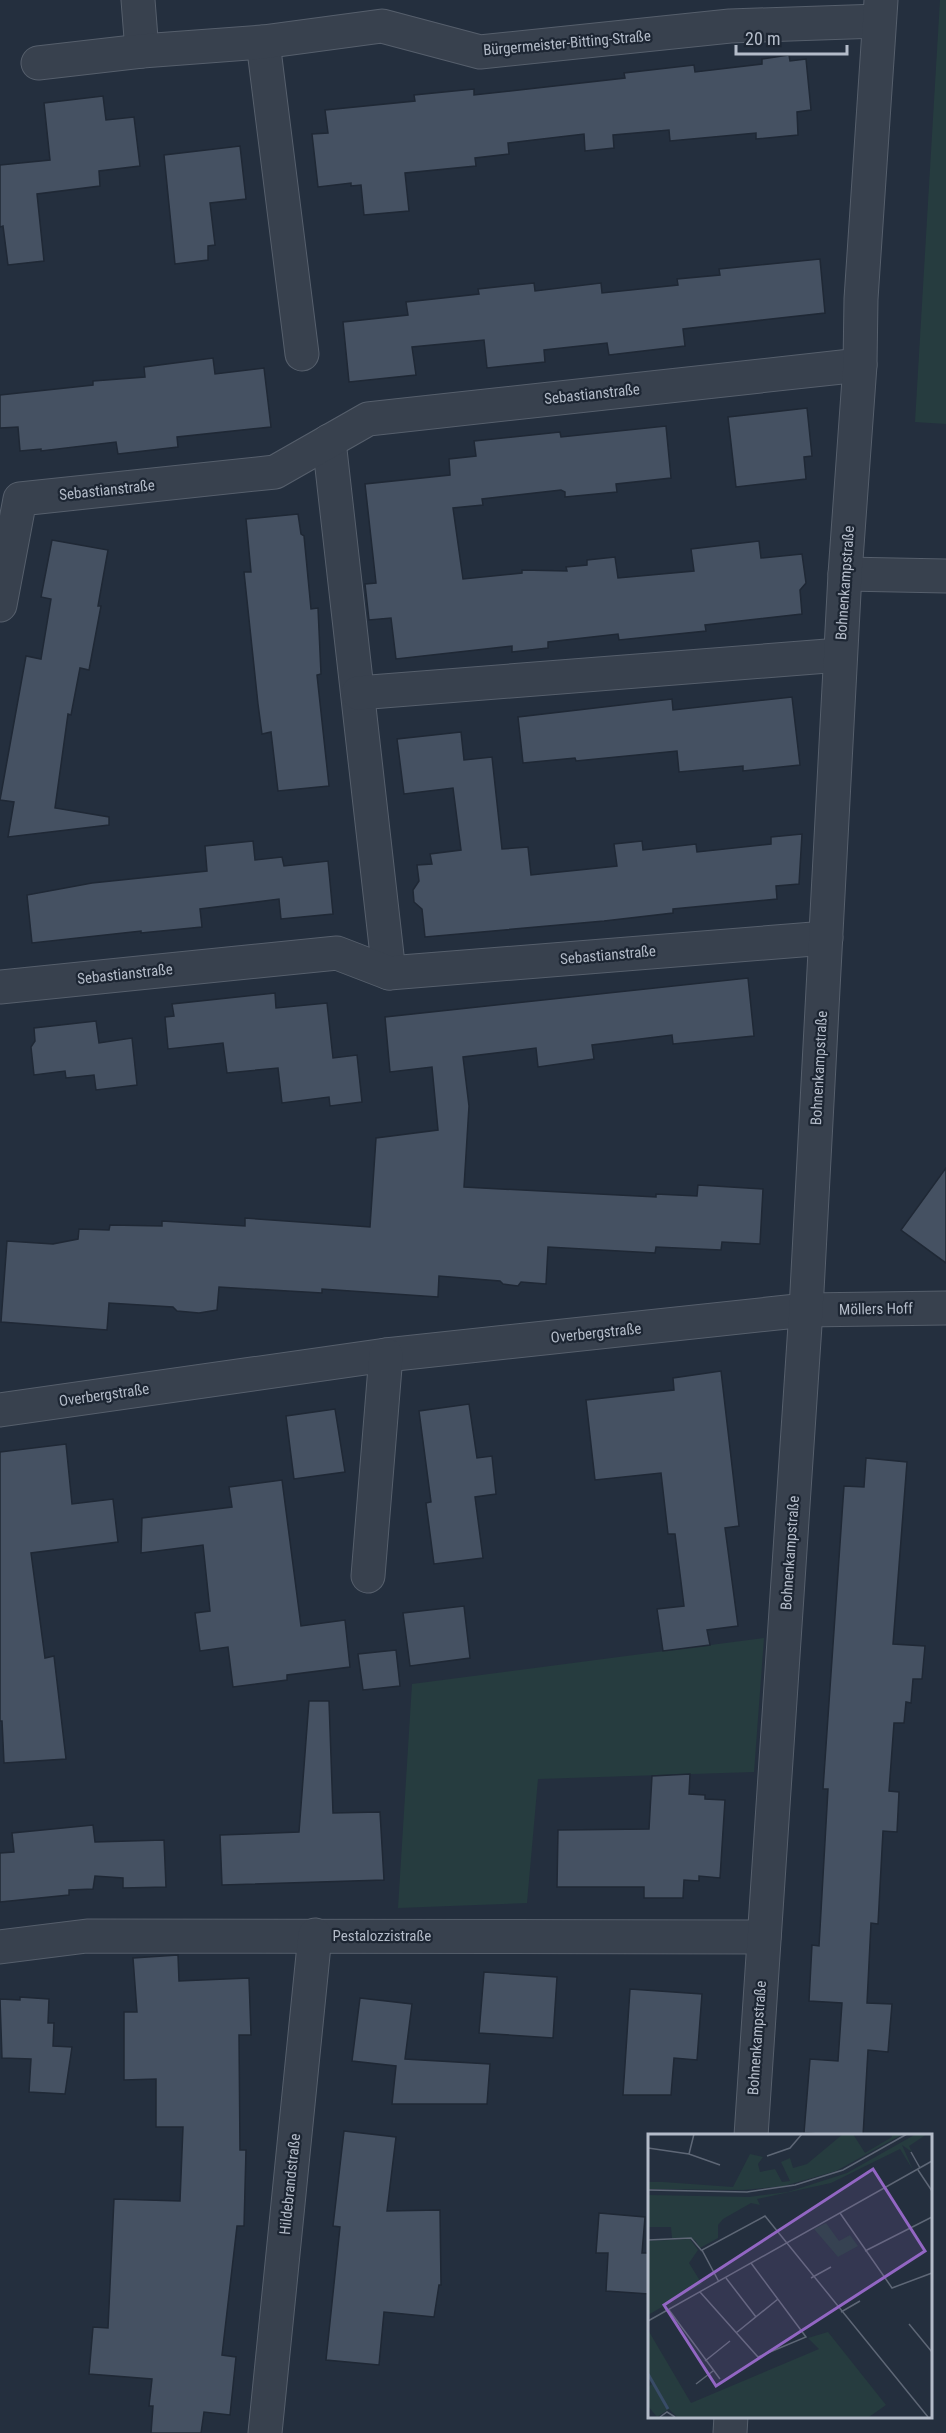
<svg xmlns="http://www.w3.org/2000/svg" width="946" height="2433" viewBox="0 0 946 2433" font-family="'Roboto Condensed',sans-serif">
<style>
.green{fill:#263c3f}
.building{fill:#455162;stroke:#1f2835;stroke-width:1.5}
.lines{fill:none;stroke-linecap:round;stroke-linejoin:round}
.minor-casing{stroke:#565f6c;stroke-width:35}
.minor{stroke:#38414e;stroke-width:33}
.labels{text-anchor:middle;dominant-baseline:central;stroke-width:4.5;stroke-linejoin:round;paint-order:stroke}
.street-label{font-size:15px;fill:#b4bcc9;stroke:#1d2633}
.inset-river{fill:none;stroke:#394c67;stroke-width:3}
.inset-road{fill:none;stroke:#5e6776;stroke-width:1.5}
.view{fill:#9266c3;fill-opacity:0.15;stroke:#9266c3;stroke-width:3}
.inset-edge{fill:none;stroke:#b4bcc9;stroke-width:3}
</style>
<rect width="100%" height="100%" fill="#242f3e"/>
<!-- green -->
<g class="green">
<polygon points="940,0 946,0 946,424 915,422"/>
<polygon points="764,1638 754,1772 538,1779 527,1903 398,1908 412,1684"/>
</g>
<!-- building -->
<g class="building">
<polygon points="789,55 790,61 806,59 811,110 797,112 798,135 756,139 756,133 670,141 669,130 613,135 614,148 585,151 584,134 508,143 509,154 475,158 476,166 405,173 409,211 364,215 361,185 351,186 351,183 318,187 312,134 328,133 325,110 415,101 414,95 474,89 474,95 625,78 624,73 694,65 695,72 762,64 762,59"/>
<polygon points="103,96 106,120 134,117 140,166 99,171 100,186 37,194 44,261 8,265 3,226 0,227 0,165 50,160 44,103"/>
<polygon points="240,146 246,199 210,203 215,245 208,246 208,260 175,264 164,155"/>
<polygon points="820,259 825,313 683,329 685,346 609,355 607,343 544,350 545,362 487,368 484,340 412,347 416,375 349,382 343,322 408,315 406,302 479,294 478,289 534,283 535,291 601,283 602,293 678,285 677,279 720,275 719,269"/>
<polygon points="213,358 215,374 264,368 271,427 177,437 178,447 118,454 116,442 41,451 41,449 20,451 18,427 0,428 0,395 93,385 93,381 145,377 144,367"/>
<polygon points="807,408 812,456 804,457 806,479 736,487 728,417"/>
<polygon points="666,426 671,478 616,484 617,492 565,497 565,492 561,490 482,499 483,505 453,508 463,579 522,573 522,570 567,571 566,567 587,565 587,560 615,557 618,578 694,571 691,549 759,541 761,558 802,554 806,583 800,590 802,614 705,625 706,631 619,640 618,634 548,642 548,648 512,652 512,646 396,659 391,618 369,620 365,584 376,583 365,484 450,475 449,459 476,456 474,441 560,432 561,437"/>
<polygon points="298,514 301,534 304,536 311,609 318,608 321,674 317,675 329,786 278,791 271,732 262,734 258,704 244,572 251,572 246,519"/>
<polygon points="52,540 108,550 98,606 101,606 89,670 80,668 71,715 68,714 55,808 109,817 109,825 8,837 14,802 0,800 26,656 41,659 51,599 41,597"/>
<polygon points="792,697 800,765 743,771 743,766 679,772 677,751 576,761 575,758 523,763 518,717 672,699 673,710"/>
<polygon points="461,732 464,760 492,757 502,849 528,847 531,875 617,866 614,844 642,841 643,850 696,844 697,852 771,844 771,837 802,834 799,884 776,886 777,899 673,909 673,913 604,921 425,937 422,909 414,902 413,890 419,881 417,865 432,864 430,854 461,850 453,788 404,794 397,739"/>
<polygon points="253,841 255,860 282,857 284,866 328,861 333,914 281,919 279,899 200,909 202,927 141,933 141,931 32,943 27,895 92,883 207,871 205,846"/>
<polygon points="748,978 754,1036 673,1044 672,1035 592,1045 594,1059 538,1067 536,1048 463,1057 469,1106 464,1187 656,1197 656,1194 697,1196 698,1185 763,1189 760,1244 722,1242 721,1250 656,1247 655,1253 548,1247 546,1284 521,1282 518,1286 503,1284 500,1281 439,1276 438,1297 322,1289 322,1293 219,1287 217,1310 199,1313 177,1311 173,1307 109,1303 107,1330 1,1322 7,1241 53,1244 78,1239 79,1229 109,1230 110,1225 162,1226 162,1221 245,1226 245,1218 370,1227 376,1138 438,1130 432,1067 390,1072 385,1017"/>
<polygon points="275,993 276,1008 327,1003 333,1058 357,1055 362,1102 330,1106 329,1097 282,1103 278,1068 227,1073 223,1043 168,1049 165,1017 174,1016 172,1004"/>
<polygon points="96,1021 99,1043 132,1038 137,1085 96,1090 94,1075 66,1078 65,1071 34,1075 31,1047 35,1041 34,1028"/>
<polygon points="946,1168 946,1263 901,1230"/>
<polygon points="721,1371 739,1526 725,1528 738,1626 707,1630 710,1645 663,1651 657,1609 684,1606 675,1534 668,1534 661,1473 595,1480 586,1400 674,1390 673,1378"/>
<polygon points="469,1404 477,1458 492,1456 496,1494 475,1497 483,1558 434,1564 426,1503 431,1502 419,1411"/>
<polygon points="335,1409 345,1472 294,1479 286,1416"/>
<polygon points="66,1444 72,1504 113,1499 118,1542 31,1553 45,1658 54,1656 66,1759 4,1763 2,1721 0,1721 0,1452"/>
<polygon points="866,1458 907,1462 893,1644 925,1646 922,1679 913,1679 911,1703 906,1702 904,1723 894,1723 889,1791 899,1792 897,1832 883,1831 878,1924 871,1923 867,2003 892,2004 888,2052 868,2050 863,2136 850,2136 804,2133 810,2059 838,2061 842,2003 809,2001 812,1945 819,1946 828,1789 823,1789 844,1486 864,1487"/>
<polygon points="282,1480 301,1626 345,1620 350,1667 287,1675 287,1680 233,1687 228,1647 200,1651 195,1613 210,1611 203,1545 141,1553 142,1518 232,1507 229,1487"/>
<polygon points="464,1606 470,1658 410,1666 403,1613"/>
<polygon points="396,1650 400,1686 363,1690 358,1654"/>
<polygon points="309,1701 329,1701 333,1813 380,1812 384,1880 222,1885 220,1835 299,1832"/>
<polygon points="690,1774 689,1794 705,1795 705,1799 725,1800 720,1878 699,1876 699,1881 684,1880 683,1898 644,1898 644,1887 557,1887 558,1830 649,1829 652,1776"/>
<polygon points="93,1825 95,1842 164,1840 166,1887 123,1888 123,1878 95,1876 93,1889 69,1890 69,1895 0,1902 0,1853 14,1852 12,1833"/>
<polygon points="178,1955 179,1981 249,1978 251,2035 239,2035 240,2150 246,2150 244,2226 237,2226 222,2355 236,2357 230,2415 204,2412 201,2433 151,2433 153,2406 149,2406 152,2379 89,2374 93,2327 108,2328 114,2199 180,2201 183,2127 156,2127 156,2079 124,2080 124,2012 137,2012 133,1958"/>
<polygon points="484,1972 557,1977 553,2038 479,2033"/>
<polygon points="630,1989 702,1994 697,2060 674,2058 671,2095 623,2095"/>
<polygon points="20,1997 49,1999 48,2023 54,2023 53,2046 72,2047 65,2094 29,2092 31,2059 2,2058 0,1999 20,2000"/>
<polygon points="360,1998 412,2004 405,2059 490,2064 487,2104 392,2104 396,2066 352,2061"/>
<polygon points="344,2131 396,2137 387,2211 440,2210 441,2285 439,2285 434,2317 384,2312 379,2365 326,2360 340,2227 333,2226"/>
<polygon points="599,2213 645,2217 642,2253 649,2253 649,2294 606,2291 608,2253 596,2253"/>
</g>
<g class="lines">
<!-- minor casing -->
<g class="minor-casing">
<g id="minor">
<polyline points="138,0 142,51"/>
<polyline points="263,42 302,354"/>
<polyline points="38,63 142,51 263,42 382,26 480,52 730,26 879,21"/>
<polyline points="329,441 389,973"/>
<polyline points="845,574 946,576"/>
<polyline points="0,605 20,499 275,472 368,419 860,365"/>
<polyline points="358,693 840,655"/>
<polyline points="0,987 337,953 389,973 826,938"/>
<polyline points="0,1410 386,1355 806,1310 946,1308"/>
<polyline points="368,1576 386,1355"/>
<polyline points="0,1947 87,1936 764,1937"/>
<polyline points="751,2136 806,1310 845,574 860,365 861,299 881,0"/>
<polyline points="265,2433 315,1935"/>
<polyline points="730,2433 731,2416"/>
</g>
</g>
<!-- minor -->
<use href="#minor" class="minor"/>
</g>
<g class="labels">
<!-- street labels -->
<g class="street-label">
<text transform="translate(567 43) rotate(-5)">Bürgermeister-Bitting-Straße</text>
<text transform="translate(592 394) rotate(-6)">Sebastianstraße</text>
<text transform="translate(107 490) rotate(-6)">Sebastianstraße</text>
<text transform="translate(845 583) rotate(-86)">Bohnenkampstraße</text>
<text transform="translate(608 955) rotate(-5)">Sebastianstraße</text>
<text transform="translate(125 974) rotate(-6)">Sebastianstraße</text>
<text transform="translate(819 1068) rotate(-87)">Bohnenkampstraße</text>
<text transform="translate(876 1309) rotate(-1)">Möllers Hoff</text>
<text transform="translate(596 1333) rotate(-6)">Overbergstraße</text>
<text transform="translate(104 1395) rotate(-8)">Overbergstraße</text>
<text transform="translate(790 1553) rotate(-86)">Bohnenkampstraße</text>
<text x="382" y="1936">Pestalozzistraße</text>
<text transform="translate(757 2038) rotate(-86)">Bohnenkampstraße</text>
<text transform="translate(290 2184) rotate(-84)">Hildebrandstraße</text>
</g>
</g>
<!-- overview -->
<g transform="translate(648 2134)">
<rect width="284" height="284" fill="#242f3e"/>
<path d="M195 0H205L217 19 244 3 243 0H255L188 37 136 52 95 56 0 55V48H15L85 53 102 20 115 23 110 30 112 38 127 35 134 48 142 47 133 28 142 24 145 34 159 30ZM268 0H279L261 12 264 18 254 11 265 36 252 15 183 49 109 65 112 71 103 69 75 85 70 91V104L52 114 47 106 24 104 23 93H0V61L101 63 140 58 199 39ZM178 89 191 107 202 101 210 112 190 123 166 95ZM42 105 50 116 41 129 54 150 0 181V107ZM0 196 43 269 171 215 160 204 180 198 238 271 221 283H29L21 275 9 283 0 272V253L4 250 0 243Z" fill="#263c3f"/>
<path class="inset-river" d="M0 240 20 275"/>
<path class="inset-road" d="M0 14 41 20 72 31M263 18 272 34M41 20 46 0M119 22 142 14 154 0M270 36 284 57M0 56 99 58 147 51 195 36 259 0M192 79 244 154 284 139M0 106 43 104 54 117M217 117 284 83M78 144 108 183M163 144 183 133M71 148 54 116 117 82 280 283M52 158 110 223 158 203 103 129M21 176 72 245M193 178 212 167M0 187 284 27M261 190 284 218M88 199 130 165M57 227 82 207M48 250 65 237M12 283 19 278 27 283"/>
<path class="view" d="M225 35 277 117 68 252 16 171Z"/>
<rect width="284" height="284" class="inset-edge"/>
</g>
<!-- scale -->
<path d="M736 45v9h111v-9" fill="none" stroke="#b4bcc9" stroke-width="3"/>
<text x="745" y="45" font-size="18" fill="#b4bcc9" stroke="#1d2633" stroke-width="4.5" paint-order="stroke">20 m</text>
</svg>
